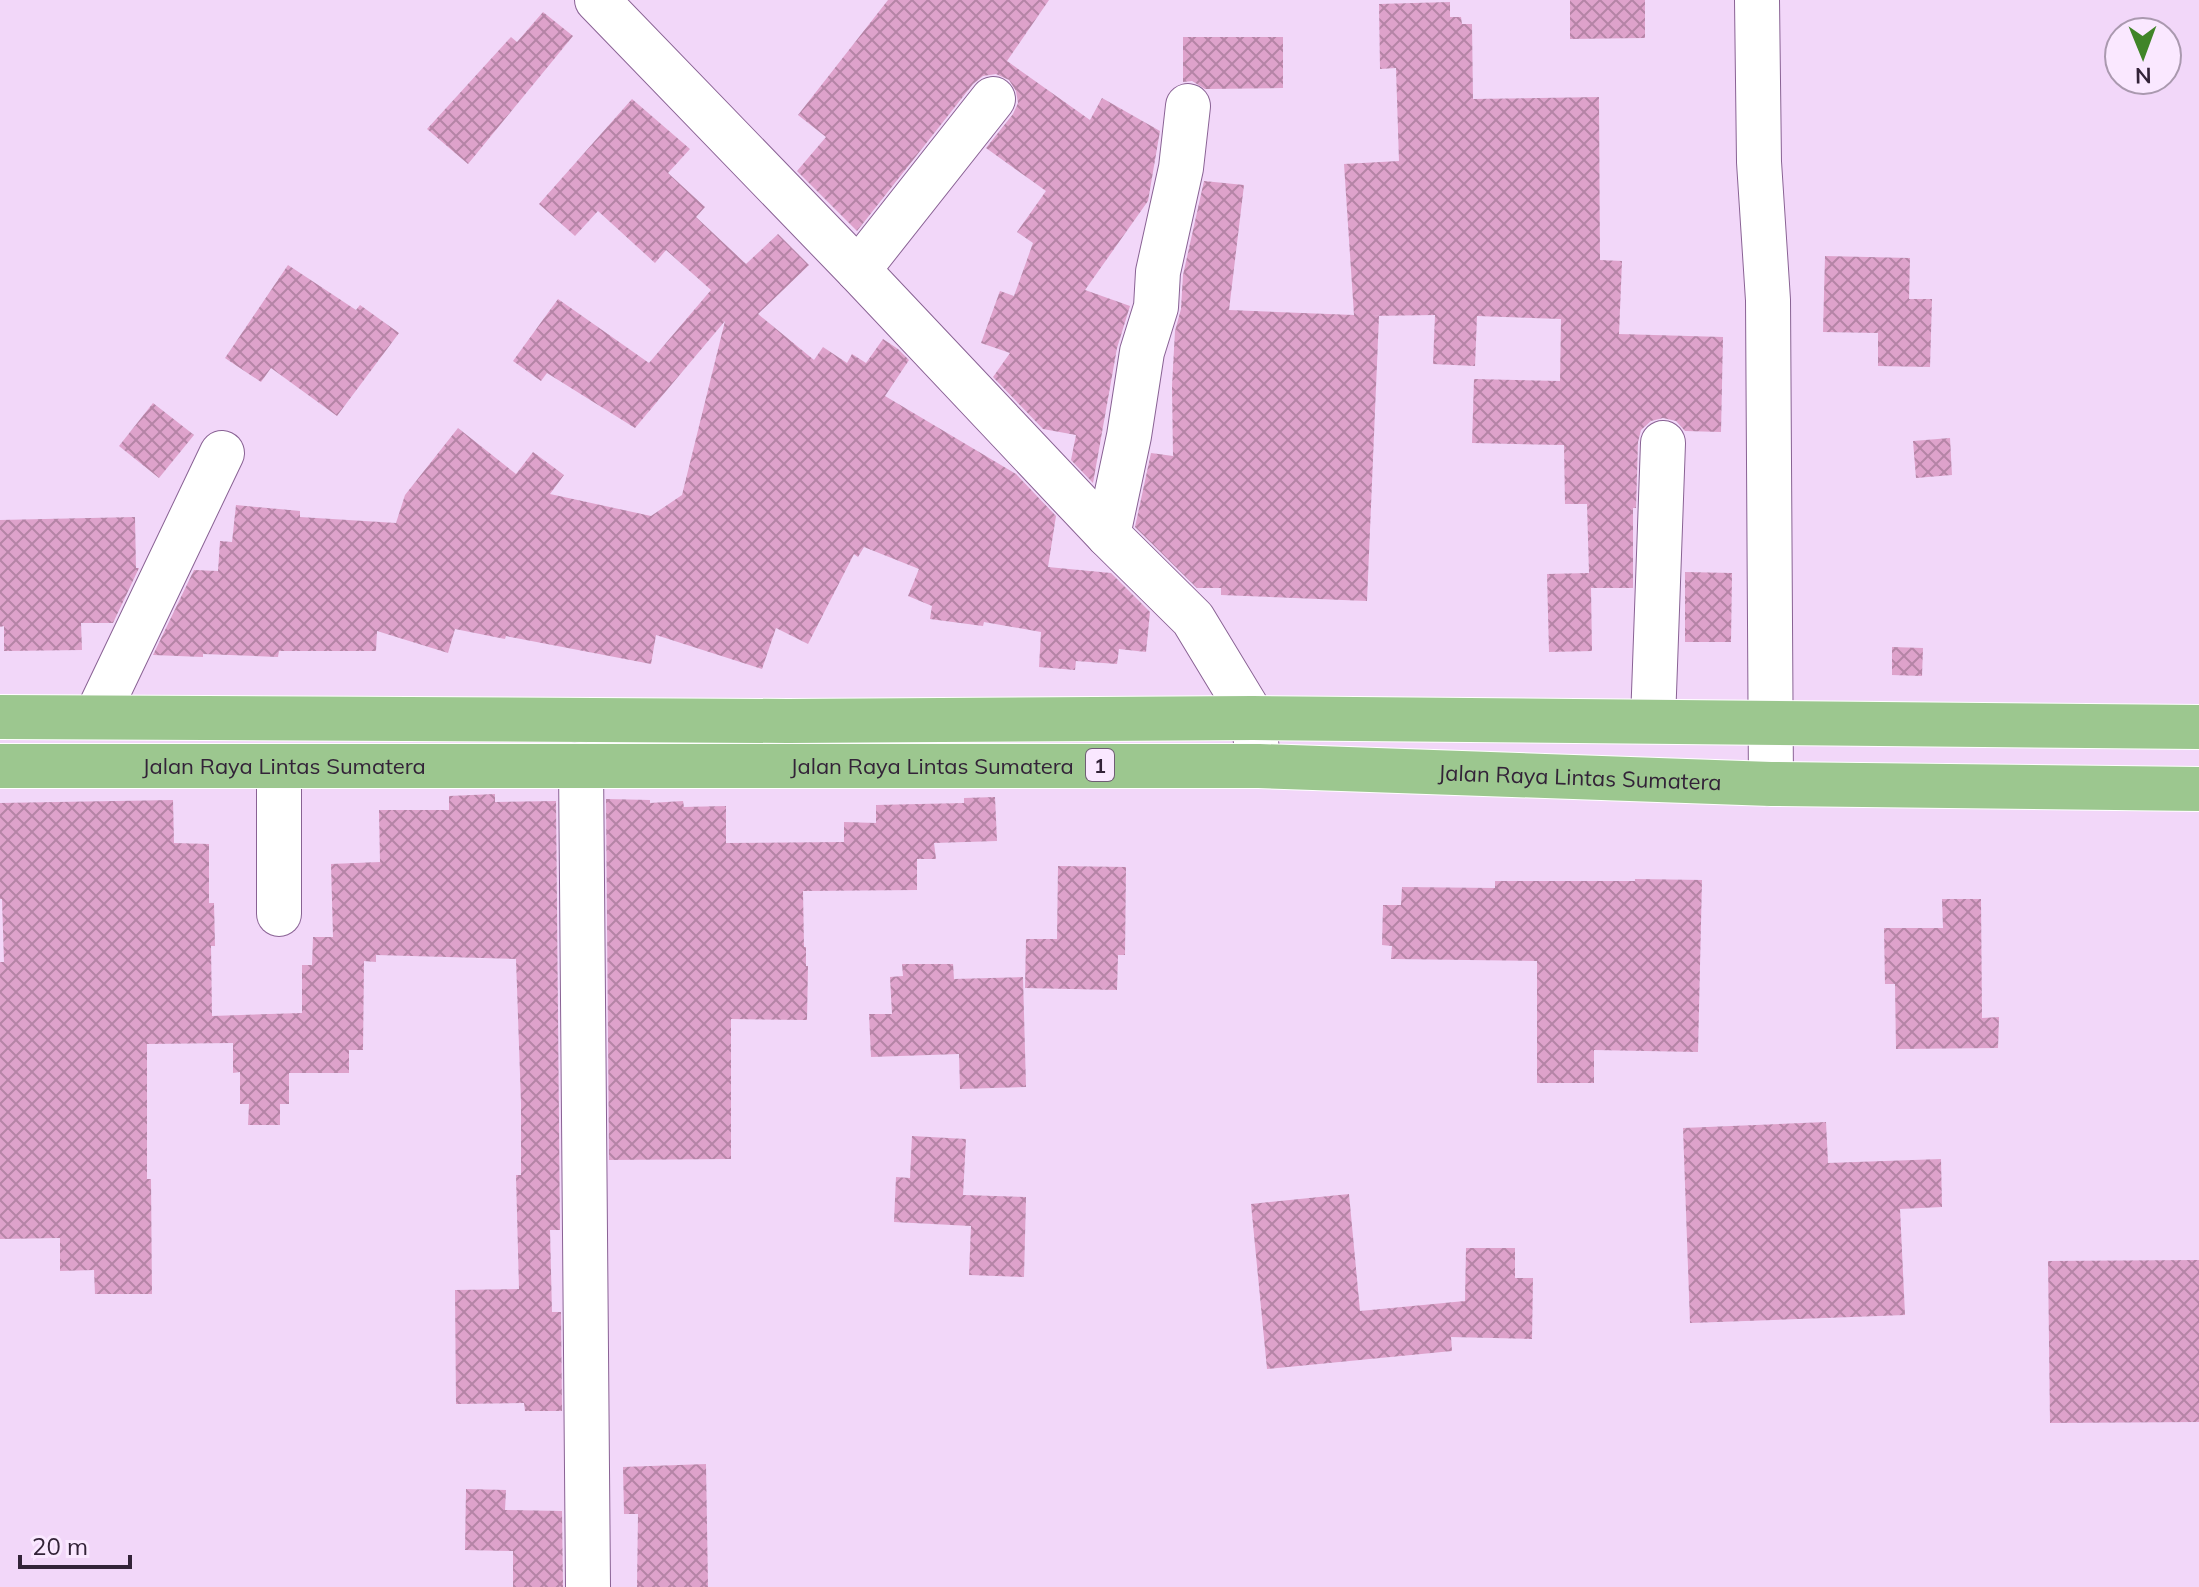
<svg xmlns="http://www.w3.org/2000/svg" width="2199" height="1587" viewBox="0 0 2199 1587" font-family="Mulish,sans-serif">
<style>
.building{fill:url(#building-cross-hatch)}
.lines{fill:none;stroke-linecap:round;stroke-linejoin:round}
.minor-casing{stroke:#896294;stroke-width:46}
.highway-casing{stroke:#fff;stroke-width:46}
.minor{stroke:#fff;stroke-width:44}
.highway{stroke:#9cc78f;stroke-width:44}
.labels{text-anchor:middle;dominant-baseline:central;stroke-width:6;stroke-linejoin:round;paint-order:stroke}
.shield{fill:#fae8ff;stroke:#6f5e74;stroke-width:2}
.shield-label{font-size:20px;font-weight:bold;fill:#332338}
.street-label{font-size:22px;fill:#332338;stroke:#fae8ff}
</style>
<defs>
<pattern id="building-cross-hatch" width="8" height="8" patternUnits="userSpaceOnUse" patternTransform="scale(2)"><rect width="8" height="8" fill="#dea2cb"/><path d="M0 0l8 8M0 8l8-8" fill="none" stroke="#b584a6"/></pattern>
</defs>
<rect width="100%" height="100%" fill="#f2d7f9"/>
<!-- building -->
<g class="building">
<polygon points="888,0 1049,0 1007,61 1090,120 1102,98 1160,131 1148,201 1085,290 1130,306 1117,348 1093,483 1071,460 1076,435 1043,429 993,377 1010,353 981,343 1000,291 1014,296 1033,243 1017,232 1046,191 986,148 1013,114 1018,103 1016,91 1009,80 996,74 983,76 973,84 857,231 797,171 826,137 798,115"/>
<polygon points="1570,0 1645,0 1645,38 1570,39"/>
<polygon points="1450,2 1450,17 1461,17 1462,24 1472,24 1473,99 1599,97 1600,260 1622,261 1619,334 1723,337 1721,432 1685,431 1676,421 1663,418 1651,421 1641,430 1638,442 1636,508 1633,508 1633,588 1591,588 1592,651 1549,652 1547,574 1589,573 1587,504 1565,504 1564,445 1472,443 1474,379 1560,381 1561,319 1477,316 1475,366 1433,364 1435,315 1368,316 1379,316 1367,601 1221,595 1221,588 1197,588 1135,527 1151,453 1173,456 1172,386 1175,331 1181,309 1183,275 1204,181 1244,185 1229,310 1354,315 1344,164 1399,161 1396,68 1380,69 1379,4"/>
<polygon points="543,12 573,36 468,164 427,129 511,37 517,42"/>
<polygon points="1183,37 1283,37 1283,88 1205,89 1192,81 1183,82"/>
<polygon points="632,99 690,149 668,173 705,207 696,217 746,264 778,234 809,265 758,314 814,360 823,347 847,363 852,354 866,363 883,339 898,349 909,360 885,396 1016,474 1056,516 1048,567 1111,573 1150,612 1146,652 1119,649 1117,664 1076,661 1075,670 1039,667 1041,632 984,622 983,626 930,619 932,606 908,596 919,569 864,547 858,557 854,554 808,644 776,628 762,669 656,635 651,664 506,636 505,639 455,629 448,653 377,631 376,651 279,651 278,657 203,654 203,657 153,655 194,570 218,571 220,541 232,542 236,505 300,511 300,517 396,523 405,495 458,428 516,474 533,452 564,475 550,494 651,516 682,495 725,321 635,428 547,373 541,381 513,361 558,299 649,363 711,290 666,250 655,263 598,211 575,236 539,204"/>
<polygon points="1825,256 1910,258 1909,299 1932,299 1930,367 1878,366 1878,333 1823,332"/>
<polygon points="288,265 356,310 360,305 399,333 337,416 271,368 261,382 225,358"/>
<polygon points="153,403 194,435 159,478 119,446"/>
<polygon points="1950,438 1952,475 1916,478 1913,441"/>
<polygon points="135,517 136,568 139,568 113,623 81,623 82,650 4,651 4,626 0,627 0,520"/>
<polygon points="1685,572 1732,573 1731,642 1685,642"/>
<polygon points="1892,647 1923,648 1922,676 1892,675"/>
<polygon points="495,794 495,802 556,801 560,1230 550,1230 552,1312 561,1312 562,1411 525,1411 524,1403 456,1404 455,1290 519,1289 516,1175 521,1175 521,1103 516,959 376,955 376,962 364,961 363,1050 349,1050 349,1073 289,1073 289,1104 280,1104 280,1125 248,1125 249,1104 240,1104 240,1072 233,1073 233,1043 147,1044 147,1179 151,1179 152,1294 95,1294 94,1270 60,1271 60,1238 0,1239 0,962 4,962 2,899 0,899 0,803 173,800 174,843 209,844 209,903 214,903 215,946 211,946 212,1016 302,1013 302,965 312,965 313,937 333,937 331,864 380,862 379,810 449,810 449,796"/>
<polygon points="995,797 997,841 934,843 936,859 917,859 917,890 803,891 804,947 806,947 806,966 808,966 807,1020 731,1019 731,1159 609,1160 606,799 650,800 650,803 683,801 684,807 726,806 726,843 844,842 844,822 876,823 876,805 964,803 964,798"/>
<polygon points="1058,866 1126,867 1125,955 1118,955 1117,990 1025,988 1026,939 1057,939"/>
<polygon points="1635,879 1702,880 1698,1052 1594,1050 1594,1083 1537,1083 1537,961 1391,959 1392,946 1382,945 1383,905 1401,905 1402,887 1495,888 1495,881 1635,881"/>
<polygon points="1942,899 1981,899 1982,1018 1999,1017 1998,1048 1896,1049 1895,984 1885,984 1884,928 1943,928"/>
<polygon points="902,964 953,964 954,979 1023,977 1026,1087 960,1089 959,1054 871,1057 869,1014 892,1014 890,977 903,976"/>
<polygon points="1826,1122 1828,1163 1941,1159 1942,1207 1900,1209 1905,1315 1690,1323 1683,1128"/>
<polygon points="912,1136 966,1139 963,1195 1026,1197 1024,1277 969,1275 971,1226 894,1222 896,1177 910,1178"/>
<polygon points="1349,1194 1360,1311 1465,1301 1466,1248 1515,1248 1515,1278 1533,1278 1532,1339 1451,1337 1452,1351 1267,1369 1251,1204"/>
<polygon points="2199,1260 2199,1422 2050,1423 2048,1261"/>
<polygon points="706,1464 708,1587 637,1587 638,1514 624,1514 623,1467"/>
<polygon points="466,1489 506,1490 505,1510 562,1511 563,1587 513,1587 513,1551 465,1550"/>
</g>
<g class="lines">
<!-- minor casing -->
<g class="minor-casing">
<g id="minor">
<polyline points="597,0 858,270 1108,535 1193,619 1253,718 1259,766"/>
<polyline points="1757,0 1759,162 1768,300 1771,784"/>
<polyline points="858,270 993,99"/>
<polyline points="1108,535 1129,436 1142,352 1156,307 1158,272 1181,168 1188,106"/>
<polyline points="96,717 222,453"/>
<polyline points="1653,721 1663,443"/>
<polyline points="581,764 588,1587"/>
<polyline points="279,768 279,914"/>
</g>
</g>
<!-- highway casing -->
<g class="highway-casing">
<g id="highway">
<polyline points="0,717 788,721 1253,718 2199,727"/>
<path id="s1" d="M0 766H1259L1771 784 2199 789"/>
</g>
</g>
<!-- minor -->
<use href="#minor" class="minor"/>
<!-- highway -->
<use href="#highway" class="highway"/>
</g>
<g class="labels">
<!-- shield labels -->
<rect class="shield" x="1086" y="749" width="28" height="32" rx="6"/>
<g class="shield-label">
<text x="1100" y="765">1</text>
</g>
<!-- street labels -->
<g class="street-label">
<text stroke="none"><textPath href="#s1" startOffset="932">Jalan Raya Lintas Sumatera</textPath></text>
<text stroke="none"><textPath href="#s1" startOffset="284">Jalan Raya Lintas Sumatera</textPath></text>
<text stroke="none"><textPath href="#s1" startOffset="1580">Jalan Raya Lintas Sumatera</textPath></text>
</g>
</g>
<!-- north arrow -->
<g transform="translate(2143 56) rotate(179)"><circle r="38" fill="#fae8ff" stroke="#aa99af" stroke-width="2"/>
<path d="M0-6L14 30L0 20L-14 30Z" fill="#408528"/>
<text y="-12" font-size="22" font-weight="bold" text-anchor="middle" fill="#332338">N</text>
</g>
<!-- scale -->
<path d="M20 1555v12h110v-12" fill="none" stroke="#332338" stroke-width="4"/>
<text x="32" y="1555" font-size="24" fill="#332338" stroke="#fae8ff" stroke-width="6" paint-order="stroke">20 m</text>
</svg>
